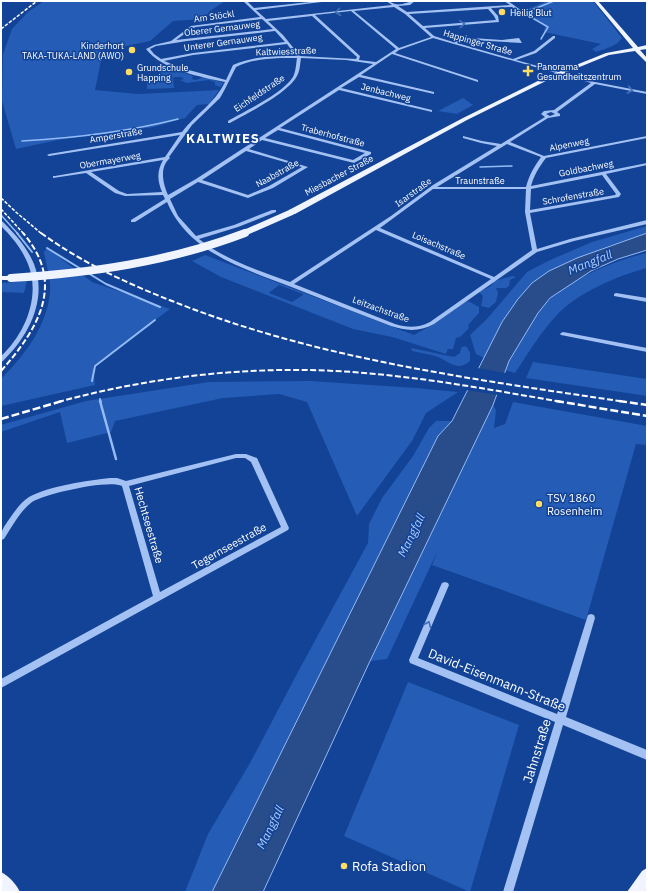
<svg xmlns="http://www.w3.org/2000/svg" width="648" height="893" viewBox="0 0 648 893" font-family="'IBM Plex Sans',sans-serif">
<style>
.green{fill:#255cb5;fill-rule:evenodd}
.water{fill:#294c8a;stroke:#94bbf6}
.pier{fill:#124396}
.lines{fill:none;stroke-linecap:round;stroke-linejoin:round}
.stream-far2{stroke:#94bbf6;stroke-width:1.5}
.stream-far1{stroke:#94bbf6;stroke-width:2}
.stream{stroke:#94bbf6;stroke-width:2.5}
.minor{fill:#a3c1f3;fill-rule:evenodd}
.major{fill:#eff4ff;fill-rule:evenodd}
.rail-far2{stroke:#fff;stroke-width:1.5;stroke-dasharray:3.5 1.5;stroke-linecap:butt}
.rail-far1{stroke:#fff;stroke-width:2;stroke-dasharray:6 2.5;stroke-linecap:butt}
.rail{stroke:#fff;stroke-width:2.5;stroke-dasharray:8 3;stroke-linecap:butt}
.major-bridge-far1{stroke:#eff4ff;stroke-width:6}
.major-bridge{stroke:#eff4ff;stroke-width:8}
.oneway{stroke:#456fb7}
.poi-dot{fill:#ffdd65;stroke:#124396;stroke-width:1.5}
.labels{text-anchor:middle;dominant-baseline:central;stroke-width:3;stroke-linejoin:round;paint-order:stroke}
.far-poi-label{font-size:9px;fill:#fff;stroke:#124396;text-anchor:start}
.far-street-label{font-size:9px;fill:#fff;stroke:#124396}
.poi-label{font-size:11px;fill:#fff;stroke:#124396;text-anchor:start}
.street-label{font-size:11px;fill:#fff;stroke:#124396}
.water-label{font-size:12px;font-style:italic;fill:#afccfa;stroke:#124396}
.far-district-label{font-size:13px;font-weight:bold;letter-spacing:1px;fill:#fff;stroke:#124396}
.near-street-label{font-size:13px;fill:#fff;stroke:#124396}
.near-poi-label{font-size:13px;fill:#fff;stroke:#124396;text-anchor:start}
</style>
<rect width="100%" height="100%" fill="#124396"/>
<!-- green -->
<g class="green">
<polygon points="44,1 225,1 210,11 203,19 173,21 150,41 103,51 95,90 138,94 219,90 209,104 197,105 185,118 154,127 58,140 16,149 2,101 3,54 12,29 28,12"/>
<path d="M547 1H593L622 38C617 46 605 49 596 52L592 49 601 44 544 32 545 26 523 11Z"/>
<polygon points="154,69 159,71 175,70 193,76 192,79 196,80 204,77 224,83 220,87 215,85 215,82 209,80 187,83 180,80 184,79 181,77 160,78 160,74 158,71 137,72"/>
<polygon points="173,78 174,88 147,89 147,80"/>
<polygon points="463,98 473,105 457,114 438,111"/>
<polygon points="647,226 647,233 606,247 549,271 518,299 502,322 484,358 476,354 470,335 486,320 527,272 548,261 592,242"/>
<path d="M47 248 92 282 170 309 93 366 95 385 1 406V379C24 356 48 325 50 291 51 279 46 264 44 252Z"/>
<path d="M647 253V268C619 275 575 294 556 316 540 333 528 354 515 373L505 370C514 349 534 313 551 298 572 278 619 259 647 253Z"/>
<path d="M205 255 414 335 437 322 460 305 468 301 479 307V313L468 325 469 328 460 337 456 338 453 349H448L446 354 392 337 353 329 221 277 192 261ZM279 285 303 294V295L292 302 269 293Z"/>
<polygon points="513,276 516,277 510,280 509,286 506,288 496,288 498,293 496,302 489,308 481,306 483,296 479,292 491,286 494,281"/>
<polygon points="27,281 24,293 1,292 1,283"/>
<path d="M464 346 467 347 470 353V361C458 372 449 362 438 357 430 354 420 353 412 351L411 348 454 357 460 353 461 348Z"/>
<polygon points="533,362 647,379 647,396 526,378"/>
<polygon points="310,381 416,388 458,392 426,413 412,441 357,516 307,402 279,394 223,398 115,421 111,432 67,443 60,412 1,432 1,425 86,401 209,382"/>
<polygon points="513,402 647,426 647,445 636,444 586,620 432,565 438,550 387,659 370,661 493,405 496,410 494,428 505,424"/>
<polygon points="436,421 452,421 438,436 212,892 185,892 208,834 250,763 299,670 368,543 369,524 382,498 413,456 429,428"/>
<polygon points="408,682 519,725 470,892 344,836"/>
</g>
<!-- water -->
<polygon class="water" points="647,233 647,250 618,259 591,271 550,298 538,313 509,361 493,405 370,661 263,892 212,892 438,436 452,421 502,322 518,299 532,283 549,271 577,258"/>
<!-- pier -->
<polygon class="pier" points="477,368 506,373 498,395 466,390"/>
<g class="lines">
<!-- stream-far2 -->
<g class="stream-far2">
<polyline points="541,39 548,27 529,16 529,11 554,1"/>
<path d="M22 141C74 138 127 132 178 119"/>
<polyline points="480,167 512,166"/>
<polyline points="1,215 18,234"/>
</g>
<!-- stream-far1 -->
<g class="stream-far1">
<polyline points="17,233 32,252"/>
<polyline points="47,248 81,269"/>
<polyline points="88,273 106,284 160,307"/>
<polyline points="92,381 95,366 155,320"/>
<polyline points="100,399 101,402"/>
</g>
<!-- stream -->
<polyline class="stream" points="100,401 116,459"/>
<!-- minor -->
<g class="minor">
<path d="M243 1H247L254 8 319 1H330L256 10 266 19 392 5 386 1C391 1 391 3 395 4 402 6 409 1 415 1L410 5 398 6 407 12 510 5 504 1H508L522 11V15H520L519 12 512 7 491 8 498 16 499 22 425 28 434 36 453 42 472 38 502 40 519 38 522 43 472 40 457 43 513 59 534 51 553 36H555V38L536 53 516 60 595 82 647 92V94L595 84 557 112 560 114V116L548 118 510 142 544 156 647 136V138L546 158C539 167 534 175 531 186L647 163V165L606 174 621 194 619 197 530 213 537 249 570 239 647 220V224L574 241 537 252 434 324C419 332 406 331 391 326 359 314 327 301 294 288 246 269 189 254 167 202L135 222H131V220L165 199 163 195 125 196 115 193 86 173 53 178V176H55L165 157 180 135 49 156 47 155 49 154 182 132C196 114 215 103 225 82 201 77 162 70 146 49L154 45 171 41 191 26 260 17ZM394 7 405 14 431 37 399 48 354 11ZM488 9 494 16 496 20 423 26 409 14ZM351 11 396 49 376 62 359 60 360 56 315 15ZM312 16 357 57 356 59 300 56 283 35 268 21ZM262 19 273 29 176 40 193 28 196 27ZM275 31 285 42 193 53 161 59 154 54 150 49 156 46 187 41ZM433 38 591 83 554 110 544 111 541 114 545 117 501 144 482 141 463 136V138L481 143 497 146 433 185 391 216 290 282C258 270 225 260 199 239L238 227 276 212V210H272L234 225 196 236 178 216 170 199 198 182 248 198 273 188 308 167 249 149 262 140 354 163 371 154V152L280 128 339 90 432 112V110L341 88 359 77 434 94V92L361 75 392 54 478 82V80L395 53 399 50ZM287 44 296 56C275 56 253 56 233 65L226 80 185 69 164 61 193 55ZM280 58H297C296 64 296 71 293 77 282 94 245 111 228 121V123H230C248 113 287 94 297 76 300 71 300 64 301 58L346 60 373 64 196 179 168 195C163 184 159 167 170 158L169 157 192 125 220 98 225 89 236 67C250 60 265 59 280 58ZM551 112 555 114 550 116 546 114ZM278 130 365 153 353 160 265 138ZM507 144 541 157C534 167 529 175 526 187H437ZM246 151 302 167 269 186 248 195 202 180ZM163 160C157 171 157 180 162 192L127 194 119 191 91 172ZM602 175 616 194 615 195 530 210 531 189ZM433 189H526L525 212 532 250 494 277 380 228ZM376 230 491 279 430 322C418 328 408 328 395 324L294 284Z"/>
<path d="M1 221 3 222C15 234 27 247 34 264 48 300 28 337 3 361L1 362V356C25 334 41 296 28 264 22 249 12 237 1 226Z"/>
<polygon points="616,293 647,298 647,302 614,296 614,294"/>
<polygon points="563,332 647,348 647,352 561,335 560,334 561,333"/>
<path d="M236 454H246L257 458 289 528 288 530 1 688V679L153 596 122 486C109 479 44 494 32 502 20 511 12 527 4 539L1 540C1 529 4 527 10 518 15 511 21 502 29 497 46 487 89 480 110 478H117L126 481ZM236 458H245L251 462 281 527 160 592 129 486Z"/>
<polygon points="445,582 448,583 449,585 418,658 557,714 587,618 588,615 591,614 594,615 595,618 566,717 647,750 647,760 563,725 513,892 503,892 555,722 410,663 409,660 441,585 442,583"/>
</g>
<!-- major -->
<g class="major">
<polygon points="594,1 598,1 638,47 647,45 647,49 640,50 647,58 647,63 635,51 609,55 550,79 467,120 295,214 289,214 289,210 463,118 546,77 606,53 633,48"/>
<polygon points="1,276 11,276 15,278 11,280 1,280"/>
<polygon points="647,868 647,889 645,892 627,892 642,871"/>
<path d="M1 872C9 876 16 884 20 892H2Z"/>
</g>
<!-- rail-far2 -->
<g class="rail-far2">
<polyline points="1,29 37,1"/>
<polyline points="1,198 17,213 42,234"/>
<polyline points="1,209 24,234"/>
</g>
<!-- rail-far1 -->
<g class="rail-far1">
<path d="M41 233C81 262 126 283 172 301 317 359 472 379 626 402"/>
<path d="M1 371C39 328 66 283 23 233"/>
<path d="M58 402C154 376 253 365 352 372 423 377 492 390 562 402"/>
</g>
<!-- rail -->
<g class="rail">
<polyline points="556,401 647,416"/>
<polyline points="619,401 647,405"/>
<polyline points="1,419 62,401"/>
</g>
<!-- major-bridge-far1 -->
<polyline class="major-bridge-far1" points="242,234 292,212"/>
<!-- major-bridge -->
<path class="major-bridge" d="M11 278C91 273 169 262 245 233"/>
</g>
<!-- one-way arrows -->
<defs><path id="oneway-chevron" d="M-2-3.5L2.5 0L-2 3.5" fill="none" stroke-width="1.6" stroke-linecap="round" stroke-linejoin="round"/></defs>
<g class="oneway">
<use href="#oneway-chevron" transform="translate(338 12) rotate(173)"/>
<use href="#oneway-chevron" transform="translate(462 24) rotate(-4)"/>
<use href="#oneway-chevron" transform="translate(630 90) rotate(11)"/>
<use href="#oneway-chevron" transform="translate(428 624) rotate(-67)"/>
</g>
<!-- markers -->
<g class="poi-dot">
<circle cx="502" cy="12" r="4"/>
<circle cx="132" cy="50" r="4"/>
<path d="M526 65h4v4h4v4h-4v4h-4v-4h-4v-4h4z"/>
<circle cx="129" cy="72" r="4"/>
<circle cx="539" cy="504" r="4"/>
<circle cx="344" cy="866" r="4"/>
</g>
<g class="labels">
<!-- far-poi labels -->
<g class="far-poi-label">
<text x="510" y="12">Heilig Blut</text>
<text x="124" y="45" text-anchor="end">Kinderhort<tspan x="124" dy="10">TAKA-TUKA-LAND (AWO)</tspan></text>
<text x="537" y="66">Panorama<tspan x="537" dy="10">Gesundheitszentrum</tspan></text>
<text x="137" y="67">Grundschule<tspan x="137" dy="10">Happing</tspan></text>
</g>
<!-- far-street labels -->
<g class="far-street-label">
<text transform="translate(214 16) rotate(-8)">Am Stöckl</text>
<text transform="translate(222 28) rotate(-7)">Oberer Gernauweg</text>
<text transform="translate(223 42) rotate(-8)">Unterer Gernauweg</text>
<text transform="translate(478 42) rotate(16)">Happinger Straße</text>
<text transform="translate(286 51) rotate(-2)">Kaltwiesstraße</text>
<text transform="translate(386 92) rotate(14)">Jenbachweg</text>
<text transform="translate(259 93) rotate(-34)">Eichfeldstraße</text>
<text transform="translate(116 135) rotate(-10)">Amperstraße</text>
<text transform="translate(333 135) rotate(15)">Traberhofstraße</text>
<text transform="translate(569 144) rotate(-11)">Alpenweg</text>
<text transform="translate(110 160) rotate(-10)">Obermayerweg</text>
<text transform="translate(586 168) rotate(-11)">Goldbachweg</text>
<text transform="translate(277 173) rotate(-29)">Naabstraße</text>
<text transform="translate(339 175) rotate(-28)">Miesbacher Straße</text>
<text x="480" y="180">Traunstraße</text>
<text transform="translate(413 192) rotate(-36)">Isarstraße</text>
<text transform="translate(573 196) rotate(-10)">Schrofenstraße</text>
<text transform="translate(439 245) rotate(23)">Loisachstraße</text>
<text transform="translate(381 309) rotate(20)">Leitzachstraße</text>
</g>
<!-- poi labels -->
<g class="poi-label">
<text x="547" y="498">TSV 1860<tspan x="547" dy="13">Rosenheim</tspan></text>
</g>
<!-- street labels -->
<g class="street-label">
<text transform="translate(149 525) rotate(74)">Hechtseestraße</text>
<text transform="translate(229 546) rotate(-29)">Tegernseestraße</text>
</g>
<!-- water labels -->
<g class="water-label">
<text transform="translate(590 262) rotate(-22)">Mangfall</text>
<text transform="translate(411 535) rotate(-64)">Mangfall</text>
<text transform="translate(270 827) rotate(-64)">Mangfall</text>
</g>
<!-- far-district labels -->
<g class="far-district-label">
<text x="223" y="138">KALTWIES</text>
</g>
<!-- near-street labels -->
<g class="near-street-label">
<text transform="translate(497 680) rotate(22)">David-Eisenmann-Straße</text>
<text transform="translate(537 751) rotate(-73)">Jahnstraße</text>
</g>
<!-- near-poi labels -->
<g class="near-poi-label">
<text x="352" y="866">Rofa Stadion</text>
</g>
</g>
<!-- border -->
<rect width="648" height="893" fill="none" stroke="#ffffff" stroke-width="4"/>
</svg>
